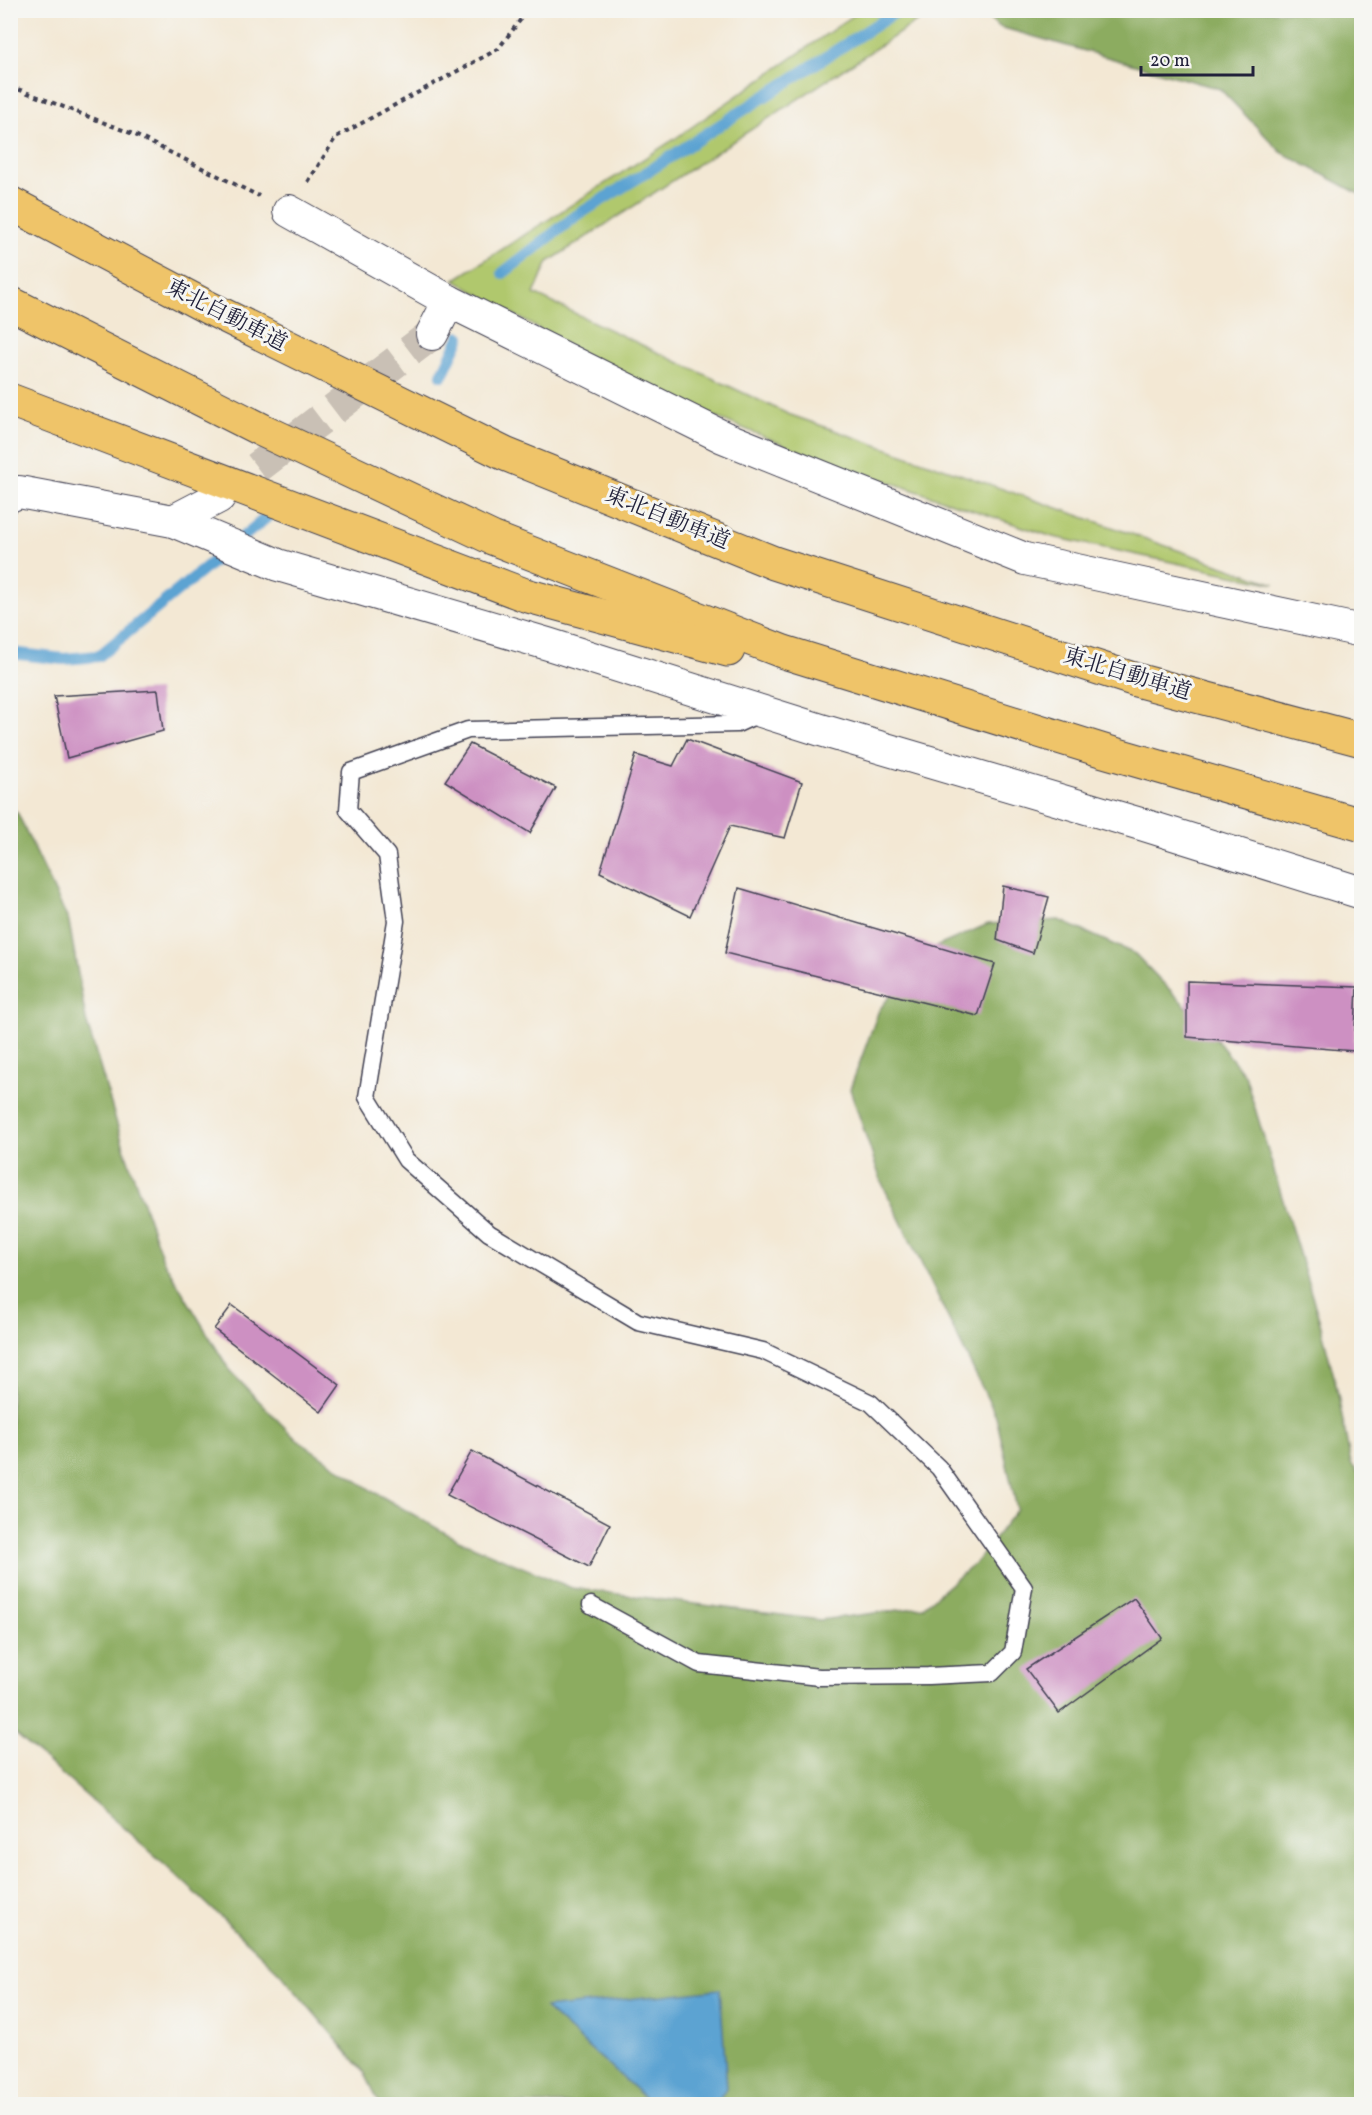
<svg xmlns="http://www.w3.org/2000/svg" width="1372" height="2115" viewBox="0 0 1372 2115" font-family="Vollkorn,'Noto Serif JP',serif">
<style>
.green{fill:#b0c86d;stroke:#697554;stroke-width:1.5}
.forest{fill:#8cac60;stroke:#57674e;stroke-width:1.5}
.water{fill:#5ca3d2;stroke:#3f6286;stroke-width:1.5}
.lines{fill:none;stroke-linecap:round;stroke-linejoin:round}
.stream{stroke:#5ca3d2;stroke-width:12}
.building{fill:#cd90c2}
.street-tunnel{stroke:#c9c0b5;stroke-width:32;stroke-dasharray:32 16;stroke-linecap:butt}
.lane-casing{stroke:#414052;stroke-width:19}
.street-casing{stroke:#414052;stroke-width:34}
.highway-casing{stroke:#414052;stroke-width:35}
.path{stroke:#414052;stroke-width:4;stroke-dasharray:4.5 4.5;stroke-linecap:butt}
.lane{stroke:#fff;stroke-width:16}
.street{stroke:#fff;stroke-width:32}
.highway{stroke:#efc469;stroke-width:33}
.labels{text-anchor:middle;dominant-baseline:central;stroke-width:6;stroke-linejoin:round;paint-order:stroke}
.street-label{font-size:22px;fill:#22223b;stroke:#f6f6f2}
</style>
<rect width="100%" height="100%" fill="#f6f6f2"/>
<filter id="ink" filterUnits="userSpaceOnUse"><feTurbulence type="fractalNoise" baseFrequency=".0167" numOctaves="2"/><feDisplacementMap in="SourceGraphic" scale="12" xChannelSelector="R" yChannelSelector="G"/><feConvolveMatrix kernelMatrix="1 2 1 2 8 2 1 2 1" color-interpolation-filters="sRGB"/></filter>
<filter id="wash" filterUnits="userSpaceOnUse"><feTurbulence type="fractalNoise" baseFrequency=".008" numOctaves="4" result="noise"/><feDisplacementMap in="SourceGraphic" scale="24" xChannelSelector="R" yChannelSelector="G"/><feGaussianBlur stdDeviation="1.35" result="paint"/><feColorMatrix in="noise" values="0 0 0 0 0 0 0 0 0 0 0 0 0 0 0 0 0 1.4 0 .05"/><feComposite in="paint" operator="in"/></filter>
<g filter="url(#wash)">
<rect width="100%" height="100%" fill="#f3e8d4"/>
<!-- green -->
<polygon class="green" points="860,11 933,11 548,262 534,294 788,414 1275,584 1053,537 812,456 703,412 594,361 454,280 670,142"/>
<!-- forest -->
<g class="forest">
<polygon points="979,11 1361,11 1361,195 1281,152 1220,89 1000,27"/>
<polygon points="10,805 18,814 69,922 86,1020 126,1154 163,1260 230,1371 296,1439 374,1492 456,1539 572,1588 820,1620 923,1607 976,1562 1017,1509 996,1416 881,1181 850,1089 879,1010 924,952 988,924 1059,920 1135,954 1206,1027 1245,1075 1319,1319 1336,1384 1351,1464 1361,1476 1361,2104 380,2104 364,2072 280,1973 167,1866 11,1730"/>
</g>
<!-- water -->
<polygon class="water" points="720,1989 727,2088 715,2104 652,2104 545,2008"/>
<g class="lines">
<!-- stream -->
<g class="stream">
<polyline points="503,273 576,216 644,174 899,10"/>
<polyline points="442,375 460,337"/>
<polyline points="10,653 64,659 99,656 267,517"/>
</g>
</g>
<g id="blocks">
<!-- building -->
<g class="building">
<polygon points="158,690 163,731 67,758 54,696"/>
<polygon points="687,739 802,782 785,838 730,826 690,916 600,872 636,755 673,766"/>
<polygon points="470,744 556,788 530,833 445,781"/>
<polygon points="1003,886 1049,897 1033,953 997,940"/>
<polygon points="739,888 995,964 978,1016 725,953"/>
<polygon points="1187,981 1357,987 1354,1051 1187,1037"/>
<polygon points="232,1305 340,1385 321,1412 214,1329"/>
<polygon points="472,1451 610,1524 589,1567 447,1495"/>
<polygon points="1134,1598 1162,1638 1059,1713 1026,1669"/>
</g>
</g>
</g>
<g filter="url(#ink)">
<use href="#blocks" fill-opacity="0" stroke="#414052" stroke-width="1.5"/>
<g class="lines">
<!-- street-tunnel -->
<polyline class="street-tunnel" points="219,497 432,334"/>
<!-- lane casing -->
<g class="lane-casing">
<polyline id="lane" points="591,1605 699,1664 819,1677 928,1676 992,1673 1013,1652 1024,1588 939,1468 871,1403 763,1351 638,1322 489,1233 406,1160 367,1097 396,921 387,855 348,810 351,772 468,730 737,724 761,713"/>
</g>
<!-- street casing -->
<g class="street-casing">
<g id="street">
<polyline points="289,211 449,301 723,437 1025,559 1362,631"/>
<polyline points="432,334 449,301"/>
<polyline points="10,496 19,492 173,521 278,565 548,644 821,730 1144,825 1362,893"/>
<polyline points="173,521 219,497"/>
</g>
</g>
<!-- highway casing -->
<g class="highway-casing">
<g id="highway">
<polyline points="10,203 207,307 505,454 774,563 1136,680 1362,740"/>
<polyline points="10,303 262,430 492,538 784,652 1104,751 1362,825"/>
<polyline points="10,400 525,595 728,650"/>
</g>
</g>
<!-- path -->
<g class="path">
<polyline points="10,86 133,134 259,196"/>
<polyline points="308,182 336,137 498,49 528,10"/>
</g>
<!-- lane -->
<use href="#lane" class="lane"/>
<!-- street -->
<use href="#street" class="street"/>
<!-- highway -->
<use href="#highway" class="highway"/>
</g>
</g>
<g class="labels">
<!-- street labels -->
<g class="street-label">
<text transform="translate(226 316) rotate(27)">東北自動車道</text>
<text transform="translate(667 519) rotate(22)">東北自動車道</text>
<text transform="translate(1127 675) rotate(17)">東北自動車道</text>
</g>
</g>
<!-- margin -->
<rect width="1372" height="2115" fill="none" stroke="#f6f6f2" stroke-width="36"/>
<!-- scale -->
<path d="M1141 66v9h112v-9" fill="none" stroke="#22223b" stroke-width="3"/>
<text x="1150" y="66" font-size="18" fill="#22223b" stroke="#f6f6f2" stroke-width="4.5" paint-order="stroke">20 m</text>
</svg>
